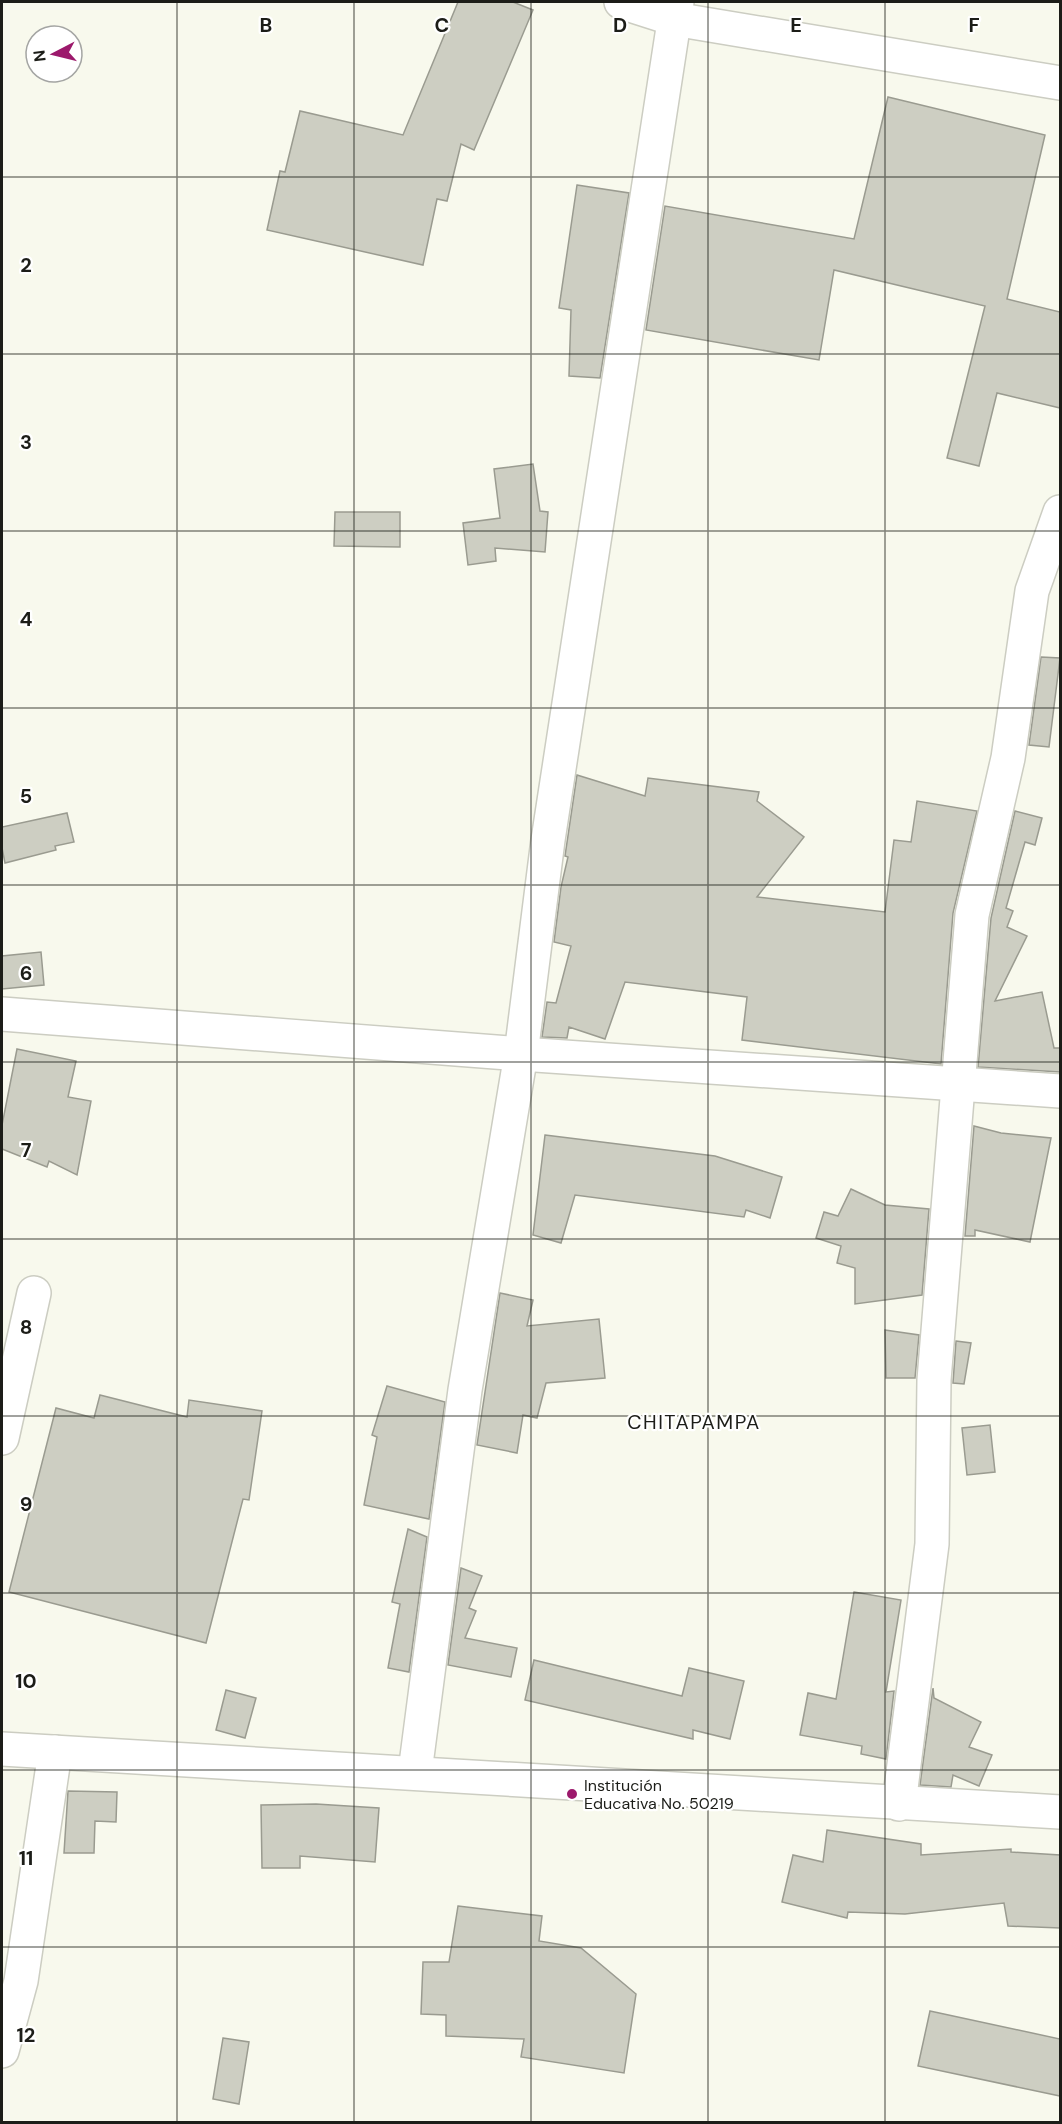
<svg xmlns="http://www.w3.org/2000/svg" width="1062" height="2124" viewBox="0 0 1062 2124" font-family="'DM Sans',sans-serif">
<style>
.building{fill:#cdcec2;stroke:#9a9b90;stroke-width:1.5}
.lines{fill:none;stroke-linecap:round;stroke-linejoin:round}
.minor-casing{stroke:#cccdc2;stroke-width:36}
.minor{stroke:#fff;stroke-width:33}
.grid{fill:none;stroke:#1c1d18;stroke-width:1.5;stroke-opacity:0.55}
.poi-dot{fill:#9c196c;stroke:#fff;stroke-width:2}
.labels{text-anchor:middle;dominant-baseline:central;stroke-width:4.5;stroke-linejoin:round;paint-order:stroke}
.poi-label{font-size:16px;fill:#1c1d18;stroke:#fff;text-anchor:start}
.quarter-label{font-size:20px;letter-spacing:1.5px;fill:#1c1d18;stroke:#fff}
.grid-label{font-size:20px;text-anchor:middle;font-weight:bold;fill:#1c1d18;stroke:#fff;stroke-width:4.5;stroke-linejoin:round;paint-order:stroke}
</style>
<rect width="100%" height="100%" fill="#f8f9ed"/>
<!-- building -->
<g class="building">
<polygon points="458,2 513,2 533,10 474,150 461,144 447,201 437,199 423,265 267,230 280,171 285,172 300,111 403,135"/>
<polygon points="888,97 1045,135 1007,299 1060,312 1060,408 997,393 979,466 947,458 985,306 834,270 819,360 646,330 665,206 854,239"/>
<polygon points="577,185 629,193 600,378 569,376 571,310 559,308"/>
<polygon points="533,464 540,511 548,512 545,552 495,548 496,561 468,565 463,523 500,518 494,469"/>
<polygon points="335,512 400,512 400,547 334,546"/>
<polygon points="1041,657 1060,658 1049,747 1029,745"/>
<polygon points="577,775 645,796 648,778 759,792 757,801 804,837 757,897 885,912 894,840 911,842 917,801 977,811 953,913 941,1064 742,1040 747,997 625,982 605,1039 569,1027 567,1038 542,1037 547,1002 556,1003 571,946 554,942 561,887 568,857 565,856"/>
<polygon points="1015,811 1042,818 1035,845 1025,842 1006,908 1013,911 1007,927 1027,936 995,1001 1042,992 1054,1048 1060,1048 1060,1072 978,1067 991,918"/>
<polygon points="67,813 74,842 55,846 56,850 5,863 2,848 2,827"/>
<polygon points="41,952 44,985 2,989 2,956"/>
<polygon points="17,1049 76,1061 68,1097 91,1101 77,1175 49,1161 47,1167 2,1149 2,1125"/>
<polygon points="974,1126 1001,1133 1051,1138 1030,1242 975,1230 975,1236 965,1236"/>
<polygon points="545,1135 715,1156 782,1177 770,1218 746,1210 744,1217 575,1195 561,1243 533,1235"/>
<polygon points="851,1189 885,1205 929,1209 922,1295 855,1304 855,1268 837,1263 841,1246 816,1238 824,1212 838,1216"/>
<polygon points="500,1293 533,1300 527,1326 599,1319 605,1378 546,1383 537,1418 523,1415 517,1453 477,1445"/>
<polygon points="885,1330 919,1335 915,1378 886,1378"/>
<polygon points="956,1341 971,1343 964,1384 953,1383"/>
<polygon points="387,1386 445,1402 429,1519 364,1505 377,1437 372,1435"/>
<polygon points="100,1395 187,1417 189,1400 262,1411 249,1500 243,1499 206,1643 9,1592 56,1408 94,1418"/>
<polygon points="990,1425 995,1472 967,1475 962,1428"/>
<polygon points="408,1529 427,1537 409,1672 388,1668 400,1604 392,1602"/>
<polygon points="461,1568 482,1576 469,1608 476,1611 465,1638 517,1648 511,1677 448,1665"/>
<polygon points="854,1592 901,1600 886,1692 894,1691 886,1759 861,1754 862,1746 800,1735 808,1693 836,1699"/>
<polygon points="534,1660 682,1696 689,1668 744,1681 730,1739 693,1730 693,1739 525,1700"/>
<polygon points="933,1688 934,1698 981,1722 969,1747 992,1755 979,1786 953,1775 951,1787 920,1785"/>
<polygon points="226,1690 256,1698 245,1738 216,1730"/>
<polygon points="68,1791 117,1792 116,1822 95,1821 94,1853 64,1853"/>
<polygon points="316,1804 379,1808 375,1862 300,1856 300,1868 262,1868 261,1805"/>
<polygon points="827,1830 921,1844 921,1855 1011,1849 1011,1852 1060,1855 1060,1928 1008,1926 1004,1903 905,1914 848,1912 847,1918 782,1902 793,1855 823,1862"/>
<polygon points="458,1906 542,1916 539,1941 581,1948 636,1994 624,2073 521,2057 524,2039 446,2036 446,2015 421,2014 423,1962 449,1962"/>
<polygon points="930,2011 1060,2039 1060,2096 918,2066"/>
<polygon points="223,2038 249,2042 239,2104 213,2099"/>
</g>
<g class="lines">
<!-- minor casing -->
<g class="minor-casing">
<g id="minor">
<polyline points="621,2 674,19 1060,83"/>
<polyline points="2,1014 521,1054 1060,1091"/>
<polyline points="2,1438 34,1293"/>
<polyline points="2,1749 1060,1812"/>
<polyline points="415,1772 465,1390 521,1054 548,840 677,2"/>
<polyline points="899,1804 932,1544 934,1380 972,915 1008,758 1032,591 1060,512"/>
<polyline points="2,2051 21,1981 55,1752"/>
</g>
</g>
<!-- minor -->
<use href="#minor" class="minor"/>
</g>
<!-- grid -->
<path class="grid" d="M177 2V2122M354 2V2122M531 2V2122M708 2V2122M885 2V2122M2 177H1060M2 354H1060M2 531H1060M2 708H1060M2 885H1060M2 1062H1060M2 1239H1060M2 1416H1060M2 1593H1060M2 1770H1060M2 1947H1060"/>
<!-- markers -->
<circle class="poi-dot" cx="572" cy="1794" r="6"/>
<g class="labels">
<!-- poi labels -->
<g class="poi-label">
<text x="584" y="1785">Institución<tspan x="584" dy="18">Educativa No. 50219</tspan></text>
</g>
<!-- quarter labels -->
<g class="quarter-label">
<text x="694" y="1422">CHITAPAMPA</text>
</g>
</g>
<g class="grid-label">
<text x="266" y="32">B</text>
<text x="442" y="32">C</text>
<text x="620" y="32">D</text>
<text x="796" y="32">E</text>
<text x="974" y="32">F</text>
<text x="26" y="272">2</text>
<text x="26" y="449">3</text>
<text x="26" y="626">4</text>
<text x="26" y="803">5</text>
<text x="26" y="980">6</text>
<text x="26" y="1157">7</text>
<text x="26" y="1334">8</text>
<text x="26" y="1511">9</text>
<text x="26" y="1688">10</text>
<text x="26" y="1865">11</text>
<text x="26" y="2042">12</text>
</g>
<!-- border -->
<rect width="1062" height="2124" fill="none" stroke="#1c1d18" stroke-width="6"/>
<!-- north arrow -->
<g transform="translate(54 54) rotate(263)"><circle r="28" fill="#ffffff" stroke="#a4a5a3" stroke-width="1.5"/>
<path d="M0-4.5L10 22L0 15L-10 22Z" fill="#9c196c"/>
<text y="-9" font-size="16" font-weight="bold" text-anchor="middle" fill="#1c1d18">N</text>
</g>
</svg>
